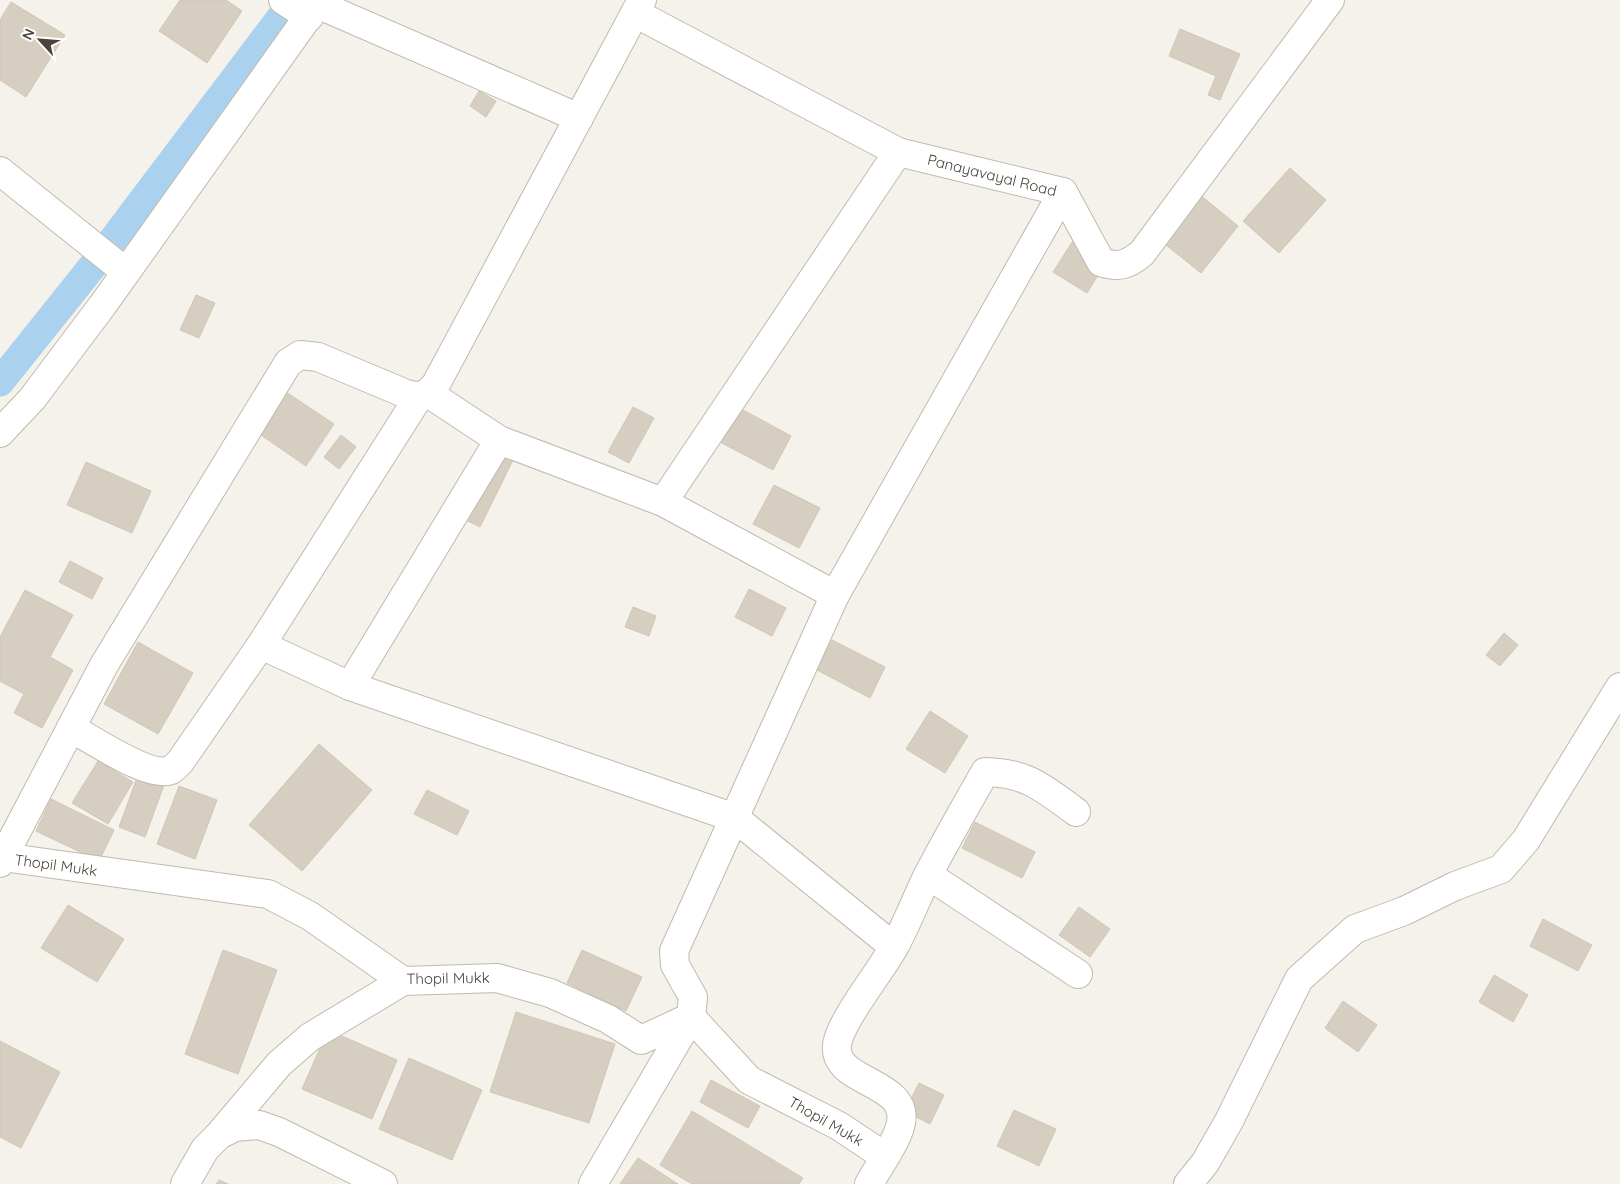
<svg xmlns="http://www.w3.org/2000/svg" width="1620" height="1184" viewBox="0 0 1620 1184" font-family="Quicksand,sans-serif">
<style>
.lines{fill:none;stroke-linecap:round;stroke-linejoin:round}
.canal{stroke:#aad2ee;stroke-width:29}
.building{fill:#d6cec1;stroke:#d1c6b4}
.minor-casing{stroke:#c0baae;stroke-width:30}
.minor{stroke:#fff;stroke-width:28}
.labels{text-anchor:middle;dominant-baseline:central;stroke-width:4;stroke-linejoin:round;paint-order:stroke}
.street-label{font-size:15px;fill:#494339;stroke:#fff}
</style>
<rect width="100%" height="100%" fill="#f5f2eb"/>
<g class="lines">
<!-- canal -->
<polyline class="canal" points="0,382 103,253 294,0"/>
</g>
<!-- building -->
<g class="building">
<polygon points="180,0 226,0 242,11 207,63 159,31"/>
<polygon points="11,2 65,35 26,97 0,80 0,20"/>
<polygon points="1180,29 1240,54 1220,100 1208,95 1216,76 1169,56"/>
<polygon points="479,91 496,101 486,117 470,106"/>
<polygon points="1290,168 1326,200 1279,253 1243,221"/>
<polygon points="1199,194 1238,226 1201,273 1161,241"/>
<polygon points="1078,233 1111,254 1087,293 1053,272"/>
<polygon points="196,295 215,303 199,338 180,330"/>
<polygon points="280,388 334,424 306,466 252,429"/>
<polygon points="736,406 791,436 773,470 718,441"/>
<polygon points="633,407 654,418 629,463 608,452"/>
<polygon points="491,431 520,446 480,527 450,512"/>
<polygon points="341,435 356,447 339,469 324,457"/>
<polygon points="86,462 151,491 132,533 67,505"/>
<polygon points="774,485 820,508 799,548 753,524"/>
<polygon points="70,561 103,578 92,599 59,582"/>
<polygon points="749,589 786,608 772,636 735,617"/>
<polygon points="25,590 73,615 50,657 73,670 42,728 14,713 24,694 0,681 0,637"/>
<polygon points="633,607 656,616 649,636 625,627"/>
<polygon points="1504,633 1518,645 1500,666 1486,655"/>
<polygon points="832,640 885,667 870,698 817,670"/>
<polygon points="138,642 193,673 158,734 104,704"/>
<polygon points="930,711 968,736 945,773 906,749"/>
<polygon points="319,744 372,790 302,871 249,825"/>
<polygon points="98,761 133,782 108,824 72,803"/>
<polygon points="138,775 164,785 145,837 119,827"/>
<polygon points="179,786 217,800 195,859 157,844"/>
<polygon points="427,790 469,811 457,835 414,814"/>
<polygon points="51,799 114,830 99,861 36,831"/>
<polygon points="975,822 1035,852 1022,878 962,848"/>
<polygon points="68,905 124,939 97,982 41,948"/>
<polygon points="1079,907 1110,929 1090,957 1059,935"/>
<polygon points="1543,919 1592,945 1578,971 1530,946"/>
<polygon points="223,950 277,970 238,1074 185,1054"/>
<polygon points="582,950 642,977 626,1011 567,983"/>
<polygon points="1494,975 1528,995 1513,1022 1479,1002"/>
<polygon points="1343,1001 1377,1025 1358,1052 1325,1028"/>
<polygon points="516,1012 615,1044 589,1123 490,1092"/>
<polygon points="328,1030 397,1060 372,1119 302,1089"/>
<polygon points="0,1041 60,1072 21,1148 0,1137"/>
<polygon points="409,1058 482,1090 452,1160 379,1129"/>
<polygon points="711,1080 760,1106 748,1128 700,1102"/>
<polygon points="919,1083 944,1095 930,1124 905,1111"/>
<polygon points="1014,1110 1056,1129 1039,1166 997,1146"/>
<polygon points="692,1111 803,1178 799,1184 692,1184 660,1165"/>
<polygon points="638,1158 678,1184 620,1184"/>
<polygon points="219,1180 228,1184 216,1184"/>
</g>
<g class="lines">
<!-- minor casing -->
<g class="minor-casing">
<g id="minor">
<polyline points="283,0 309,17"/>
<polyline points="317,4 579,118"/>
<path d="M635 13 898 152 1063 192 1101 262C1118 268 1128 265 1142 253L1330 0"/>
<polyline points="0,171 126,272"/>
<polyline points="428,393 499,440 663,502 835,595"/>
<polyline points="0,433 32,399 102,306 320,0"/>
<polyline points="663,502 898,152"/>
<polyline points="261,645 350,686 735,818 894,947"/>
<polyline points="350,686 499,440"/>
<path d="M71 728C92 739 149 779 171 770 174 768 178 764 180 762L261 645 418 398"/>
<polyline points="3,857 268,894 310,916 403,981 497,978 550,993 608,1019 641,1040 691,1017 749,1080 839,1126 884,1156"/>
<path d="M0 863 104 665 288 363 300 355 318 357 404 393C420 398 425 397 436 384L642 0"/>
<polyline points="928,875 1078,974"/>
<polyline points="219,1135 279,1064 310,1037 403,981"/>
<polyline points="185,1184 205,1149 219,1135 235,1127 259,1125 279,1132 383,1184"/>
<polyline points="593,1184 691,1017 693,997 675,965 674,951 835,595 1063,192"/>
<path d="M869 1184C878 1167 895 1145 900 1127 914 1080 832 1085 837 1045 840 1021 881 971 894 947 907 924 916 899 928 875 946 840 966 806 985 772 1028 773 1043 788 1076 812"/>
<polyline points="1188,1184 1205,1163 1229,1121 1299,979 1355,929 1404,911 1455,886 1501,869 1526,840 1620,687"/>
</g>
</g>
<!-- minor -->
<use href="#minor" class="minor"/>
</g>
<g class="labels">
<!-- street labels -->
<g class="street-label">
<text transform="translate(992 175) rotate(14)">Panayavayal Road</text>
<text transform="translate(56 865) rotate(8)">Thopil Mukk</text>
<text transform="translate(448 978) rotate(-1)">Thopil Mukk</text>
<text transform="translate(826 1121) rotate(30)">Thopil Mukk</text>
</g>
</g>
<!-- north arrow -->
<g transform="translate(40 40) rotate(296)" stroke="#ffffff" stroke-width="4" paint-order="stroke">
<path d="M0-4L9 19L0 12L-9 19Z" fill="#494339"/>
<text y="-8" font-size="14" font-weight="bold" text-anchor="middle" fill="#494339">N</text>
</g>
</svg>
